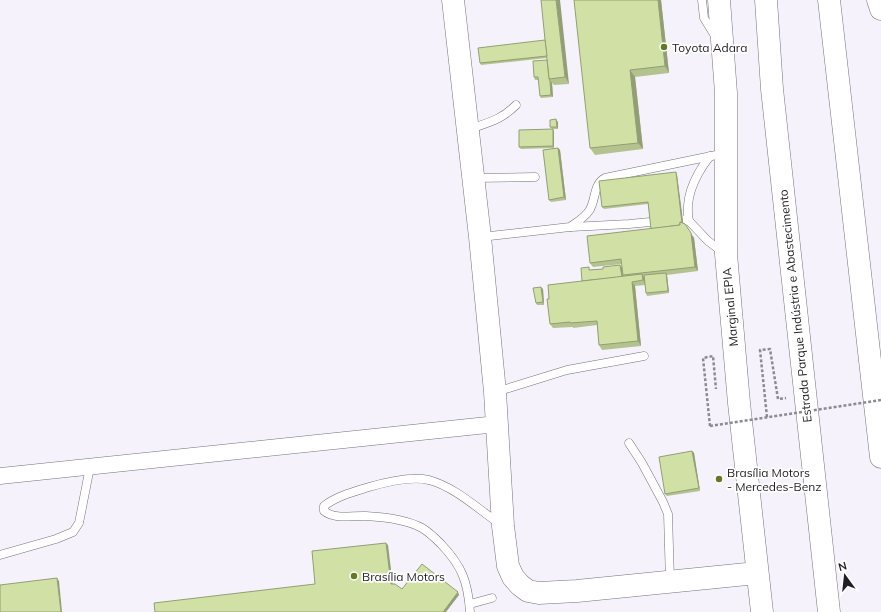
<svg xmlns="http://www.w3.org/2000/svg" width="881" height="612" viewBox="0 0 881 612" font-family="Mulish,sans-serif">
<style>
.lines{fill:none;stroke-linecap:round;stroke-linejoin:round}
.lane-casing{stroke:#747179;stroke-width:9}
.street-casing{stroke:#747179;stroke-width:17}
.secondary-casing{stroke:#747179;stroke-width:23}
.primary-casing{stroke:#747179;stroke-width:23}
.highway-casing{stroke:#747179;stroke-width:23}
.path{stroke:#8d8a91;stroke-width:2.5;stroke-dasharray:3 2;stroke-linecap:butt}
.lane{stroke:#fff;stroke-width:8}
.street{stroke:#fff;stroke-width:16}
.secondary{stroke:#fff;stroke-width:22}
.primary{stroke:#fff;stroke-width:22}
.highway{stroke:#fff;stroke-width:22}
.path-bridge{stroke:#8d8a91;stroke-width:2.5;stroke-dasharray:3 2;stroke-linecap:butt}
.wall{fill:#b4c28f}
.shaded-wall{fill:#929e74}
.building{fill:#d1e1a6;stroke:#929e74}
.poi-dot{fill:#667827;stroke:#fff;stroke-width:1.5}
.labels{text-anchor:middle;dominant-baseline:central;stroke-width:3.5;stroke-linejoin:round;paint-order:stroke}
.poi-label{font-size:12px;fill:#201e22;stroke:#fff;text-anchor:start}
.street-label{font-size:12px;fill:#201e22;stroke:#fff}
</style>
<rect width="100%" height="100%" fill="#f6f2fc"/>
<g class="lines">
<!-- lane casing -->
<g class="lane-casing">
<g id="lane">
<polyline points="702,0 704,18 715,36"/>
<path d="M470 129C489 122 501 120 516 105"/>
<polyline points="474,178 535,177"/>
<polyline points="673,220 681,219 689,221 708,241 724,253"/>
<path d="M689 221C684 197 696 174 710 156"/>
<polyline points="571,227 629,224 661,221"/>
<path d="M481 237 570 227C577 222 584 218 589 211 596 201 593 184 605 178L726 153"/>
<polyline points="496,392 567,370 644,356"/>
<polyline points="629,443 642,463 663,502 668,514 670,581"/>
<polyline points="0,555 56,539 73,532 79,523 90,467"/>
<polyline points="470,604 492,598"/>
<path d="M470 612C468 582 462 566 441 544 435 538 429 532 422 528 406 519 384 517 366 516 353 515 335 520 324 511V506C337 496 353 492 369 487 386 482 412 476 429 480 455 487 478 509 500 524"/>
</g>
</g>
<!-- street casing -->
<g class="street-casing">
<polyline id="street" points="0,476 497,424"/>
</g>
<!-- secondary casing -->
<g class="secondary-casing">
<polyline id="secondary" points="453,0 480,237 495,392 503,526 508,566 513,577 520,585 528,591 539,593 577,591 757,573"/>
</g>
<!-- primary casing -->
<g class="primary-casing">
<polyline id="primary" points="719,0 726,93 726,254 739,403 762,612"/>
</g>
<!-- highway casing -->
<g class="highway-casing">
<g id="highway">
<polyline points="766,0 772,89 829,612"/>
<polyline points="829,0 881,457"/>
<polyline points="878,0 881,9"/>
</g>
</g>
<!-- path -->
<g class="path">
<polyline points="767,417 760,350 770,349 778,399 786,398"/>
<polyline points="710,426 703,358 713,356 716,389"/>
</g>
<!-- lane -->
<use href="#lane" class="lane"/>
<!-- street -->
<use href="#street" class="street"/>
<!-- secondary -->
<use href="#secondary" class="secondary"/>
<!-- primary -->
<use href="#primary" class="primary"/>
<!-- highway -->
<use href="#highway" class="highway"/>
<!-- path-bridge -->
<polyline class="path-bridge" points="710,426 881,400"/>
</g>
<!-- wall -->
<g class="wall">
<polygon points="661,0 669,73 635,77 643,149 595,155 590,148"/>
<polygon points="545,40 569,84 554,85 552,83 553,97 541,98 540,96 539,80 535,80 534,77 547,60 547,58 481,65 480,63"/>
<polygon points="558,122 558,129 553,129 554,132 554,148 521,149 519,147 552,129 550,127"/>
<polygon points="558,148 560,150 566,200 551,202 549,200"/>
<polygon points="676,172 677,175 683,223 694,238 698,271 667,275 669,293 647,296 646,293 645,285 635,286 641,346 602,350 599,345 597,325 573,328 573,327 553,328 550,324 549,299 582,281 591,270 622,267 622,264 593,267 590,263 651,229 648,204 604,209 602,207"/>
<polygon points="543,289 544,305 537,305 536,303"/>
<polygon points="692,451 694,453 700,491 667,496 665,494"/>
</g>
<!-- shaded-wall -->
<g class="shaded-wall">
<polygon points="556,0 560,0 569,84 565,77"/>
<polygon points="658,0 661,0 669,73 665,66"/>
<polygon points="630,70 635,77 643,149 638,143"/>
<polygon points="550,81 552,83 553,97 551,95"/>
<polygon points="556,119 558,122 558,129 557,127"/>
<polygon points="553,129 554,132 554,148 553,146"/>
<polygon points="558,148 560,150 566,200 564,197"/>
<polygon points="676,172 677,175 684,229 682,227"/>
<polygon points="685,224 694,238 698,271 695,267"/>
<polygon points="620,265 622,267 623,280 622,278"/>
<polygon points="666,273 667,275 669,293 668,291"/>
<polygon points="642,274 645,279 646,285 643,280"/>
<polygon points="632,282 635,286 641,346 638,341"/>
<polygon points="541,287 543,289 544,305 543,302"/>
<polygon points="692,451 694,453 700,491 699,488"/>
<polygon points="386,543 388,545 393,586 391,584"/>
<polygon points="57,578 59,581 62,612 61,612"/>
<polygon points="458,592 459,595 446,612 443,612"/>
</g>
<!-- building -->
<g class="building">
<polygon points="541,0 556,0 565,77 549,79"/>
<polygon points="574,0 658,0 665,66 630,70 638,143 590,148"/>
<polygon points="545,40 547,56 480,63 478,48"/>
<polygon points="547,60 549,79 550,81 551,95 540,96 538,77 534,77 533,61"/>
<polygon points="556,119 557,127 550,127 550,120"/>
<polygon points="553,129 553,146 519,147 519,130"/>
<polygon points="558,148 564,197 549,200 543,150"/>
<polygon points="676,172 682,223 680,222 680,225 651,229 648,202 602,207 599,181"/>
<polygon points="680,222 685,224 691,233 695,267 623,275 621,259 590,263 587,236 680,225"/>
<polygon points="620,265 622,277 582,281 581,268 589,267 589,270 603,269 603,267"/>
<polygon points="666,273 668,291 646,293 644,275"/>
<polygon points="642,274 643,280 632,282 638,341 599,345 597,321 570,323 570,322 550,324 547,299 549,299 548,285"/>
<polygon points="541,287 543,302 536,303 533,288"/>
<polygon points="692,451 699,488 665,494 659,457"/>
<polygon points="386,543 391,584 395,584 402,589 422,564 458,592 443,612 155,612 154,603 315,584 312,551"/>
<polygon points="57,578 61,612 0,612 0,585"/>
</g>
<!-- markers -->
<g class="poi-dot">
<circle cx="664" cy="47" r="4"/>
<circle cx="719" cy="479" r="4"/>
<circle cx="354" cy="576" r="4"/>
</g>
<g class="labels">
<!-- poi labels -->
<g class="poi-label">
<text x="672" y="47">Toyota Adara</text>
<text x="727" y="472">Brasília Motors<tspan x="727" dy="14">- Mercedes-Benz</tspan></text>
<text x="362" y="576">Brasília Motors</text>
</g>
<!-- street labels -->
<g class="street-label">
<text transform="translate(795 306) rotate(-96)">Estrada Parque Indústria e Abastecimento</text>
<text transform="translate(730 307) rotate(-95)">Marginal EPIA</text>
</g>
</g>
<!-- north arrow -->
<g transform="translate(845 576) rotate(345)" stroke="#ffffff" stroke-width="3" paint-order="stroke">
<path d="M0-3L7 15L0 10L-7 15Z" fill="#201e22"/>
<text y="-6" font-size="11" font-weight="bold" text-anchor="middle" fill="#201e22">N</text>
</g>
</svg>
